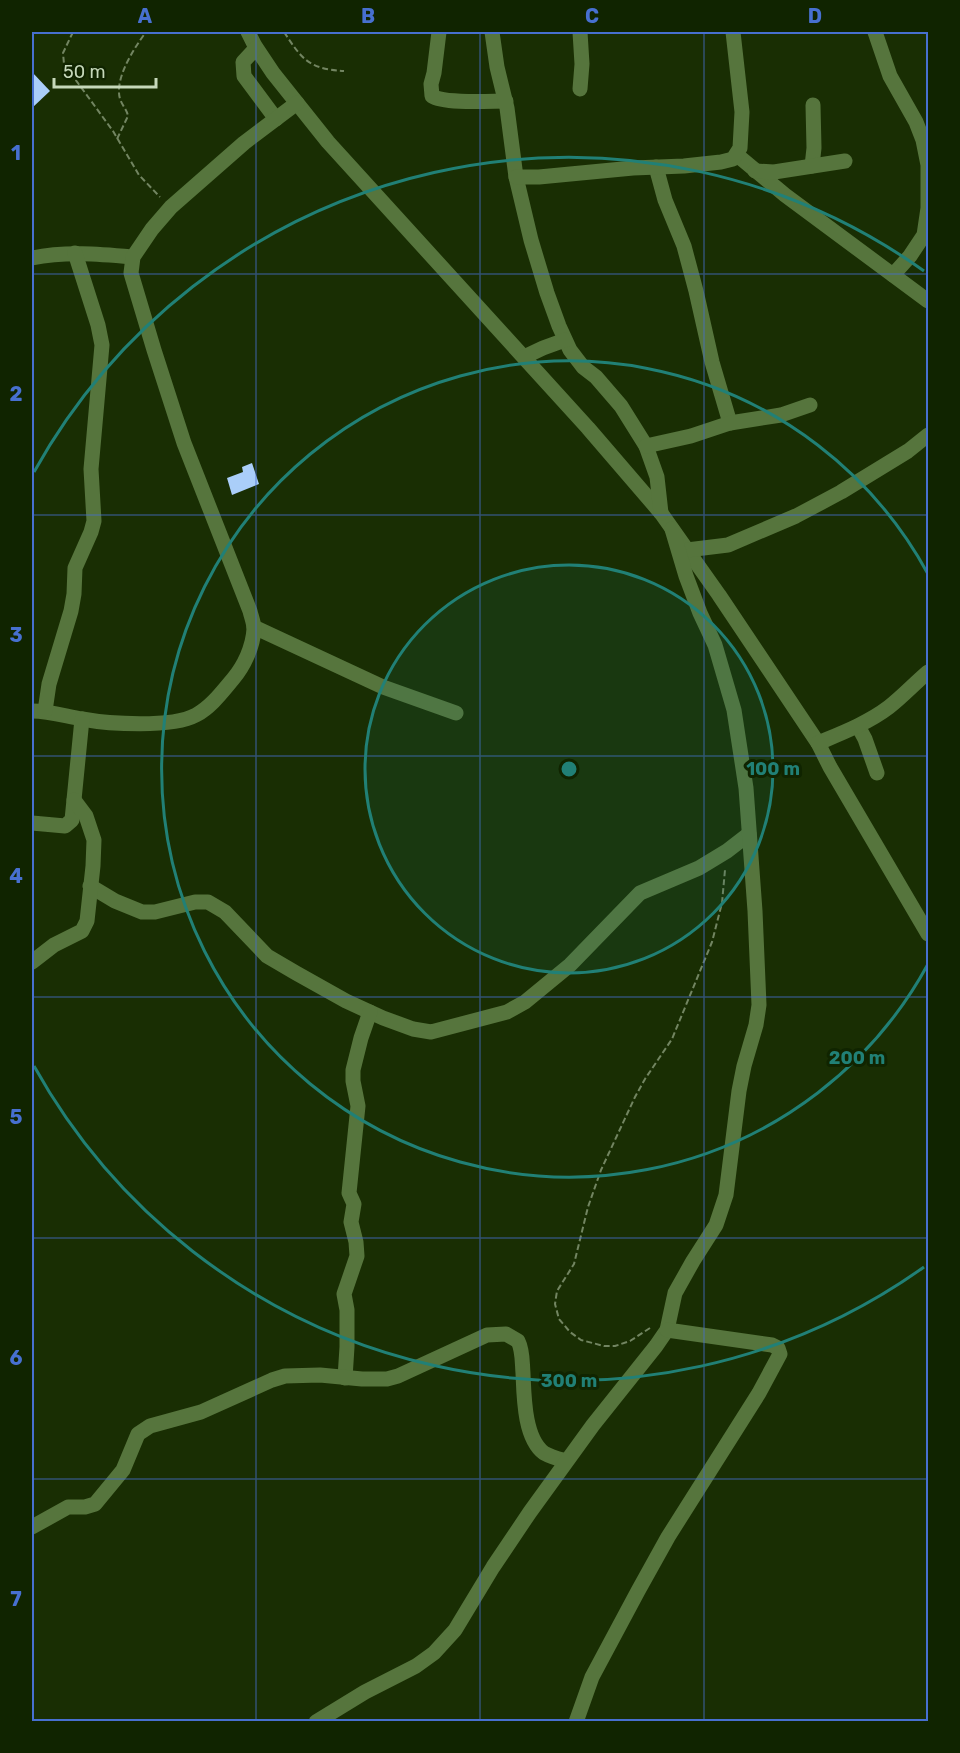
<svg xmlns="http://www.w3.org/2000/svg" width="960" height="1753" viewBox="0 0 960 1753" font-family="Rubik,sans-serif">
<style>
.building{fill:#aacef9}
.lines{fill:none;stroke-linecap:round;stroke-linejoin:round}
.path{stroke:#728561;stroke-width:2;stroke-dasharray:6 3;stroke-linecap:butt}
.minor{stroke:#56753d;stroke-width:15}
.grid{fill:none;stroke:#4770d0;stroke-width:1.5;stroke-opacity:0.55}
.ring{fill:none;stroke:#218076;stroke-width:3}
.centre{fill:#218076;stroke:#102400;stroke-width:3}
.ring-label{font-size:18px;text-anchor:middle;font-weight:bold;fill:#218076;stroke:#102400;stroke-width:6;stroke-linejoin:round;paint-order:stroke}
.neatline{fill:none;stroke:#4770d0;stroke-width:2}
.grid-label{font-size:20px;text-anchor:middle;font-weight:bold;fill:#4770d0}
</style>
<rect width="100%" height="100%" fill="#192e03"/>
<!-- building -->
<g class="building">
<polygon points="32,72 50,91 32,108"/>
<polygon points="252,463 259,484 232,495 227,478 243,472 242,467"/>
</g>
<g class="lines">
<!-- path -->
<g class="path">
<polyline points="73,32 63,53 64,64 113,131 139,175 160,197"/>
<path d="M284 32C302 59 308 69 344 71"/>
<path d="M117 139 128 116C127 110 122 105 120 99 114 78 135 47 146 32"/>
<polyline points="650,1328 630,1341 615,1346 604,1346 581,1340 570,1332 559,1319 555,1304 557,1291 574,1264 588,1207 601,1170 635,1097 645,1079 672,1039 712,942 722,903 725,870"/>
</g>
<!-- minor -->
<g class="minor">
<polyline points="248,32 255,46 273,73 328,142 588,428 661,513 719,595 818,743 830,767 928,934"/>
<path d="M439 32 434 73 431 84 432 96C444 104 490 101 506 101"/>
<polyline points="492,32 497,67 507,108 516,177 531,240 547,293 559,326 570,350 583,367 596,377 621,406 646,446 657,477 661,513"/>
<polyline points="580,32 582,64 580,89"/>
<polyline points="875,32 890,76 916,122 923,140 928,165 928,208 924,235 910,256 893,275"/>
<polyline points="256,48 243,62 244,76 276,119"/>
<polyline points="737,155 785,195 928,301"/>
<polyline points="812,166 814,148 813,105"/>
<polyline points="656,167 665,200 684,246 696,291 712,362 730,423"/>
<polyline points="755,171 774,172 845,161"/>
<polyline points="516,177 539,177 633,168 684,166 721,162 733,159 740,148 742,112 733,32"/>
<path d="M32 258C66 251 99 254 133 257"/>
<polyline points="524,357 543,348 565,340"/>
<polyline points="646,446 691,436 730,423 781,415 810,405"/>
<polyline points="687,550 728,545 796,516 841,492 908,451 928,435"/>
<polyline points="254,627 383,687 456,713"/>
<path d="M32 711C49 711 65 716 82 719 109 724 172 728 196 715 211 707 222 692 233 679 244 666 253 647 254 629 254 623 251 616 250 611L184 443 154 350 131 273 133 257 152 229 171 207 244 143 297 103"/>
<polyline points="45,711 49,684 71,611 74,594 75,568 91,532 94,521 91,469 102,345 98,325 75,253"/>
<polyline points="858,726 865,739 877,773"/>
<path d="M818 743C842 733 868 723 889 707 903 696 915 683 928 672"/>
<polyline points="32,823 65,826 72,820 82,719"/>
<polyline points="90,886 115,901 142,912 155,912 195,902 208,902 225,912 267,956 296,973 346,1001 383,1018 413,1029 431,1032 507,1012 525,1002 570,965 640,893 699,868 727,851 749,834"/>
<polyline points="32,962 54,945 82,931 87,921 93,866 94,840 86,816 74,800"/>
<polyline points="345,1378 347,1347 347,1310 344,1294 357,1256 356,1242 351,1222 354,1204 349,1193 358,1106 353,1081 353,1070 361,1038 370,1012"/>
<path d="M32 1527 68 1507H85L95 1504 123 1470 138 1434 150 1426 201 1412 272 1380 285 1376 320 1375 362 1379H387L398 1376 487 1335 506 1334 518 1341C523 1351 522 1362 523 1373 524 1396 524 1438 544 1453 551 1457 559 1459 566 1461"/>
<polyline points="316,1722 365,1692 416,1666 434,1653 455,1630 493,1567 530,1512 593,1425 656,1346 667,1330 675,1293 693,1261 716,1225 726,1195 739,1091 744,1066 756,1025 759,1005 755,911 746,788 734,710 715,645 700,613 686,576 672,529"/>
<polyline points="576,1722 592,1677 638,1591 668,1537 759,1393 780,1354 778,1348 772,1345 667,1330"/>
</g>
</g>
<!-- grid -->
<path class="grid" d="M256 32V1722M480 32V1722M704 32V1722M32 274H928M32 515H928M32 756H928M32 997H928M32 1238H928M32 1479H928"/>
<!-- distance rings -->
<circle cx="569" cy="769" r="204" fill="#218076" fill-opacity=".12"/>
<g class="ring">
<circle cx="569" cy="769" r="204"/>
<path d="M928 964A408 408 0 1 1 928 574"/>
<path d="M924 1267A612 612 0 0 1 34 1066M34 472A612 612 0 0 1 924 271"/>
</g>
<circle cx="569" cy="769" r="9" class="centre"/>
<g class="ring-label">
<text x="773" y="775">100 m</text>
<text x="857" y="1064">200 m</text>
<text x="569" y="1387">300 m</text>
</g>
<!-- border -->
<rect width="960" height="1753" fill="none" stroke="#102400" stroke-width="66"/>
<!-- scale -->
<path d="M54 78v9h102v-9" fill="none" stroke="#c6d8ba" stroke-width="3"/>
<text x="63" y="78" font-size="18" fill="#c6d8ba" stroke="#102400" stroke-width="4.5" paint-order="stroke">50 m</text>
<rect x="33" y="33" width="894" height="1687" class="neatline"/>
<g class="grid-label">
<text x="145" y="23">A</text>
<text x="368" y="23">B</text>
<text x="592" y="23">C</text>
<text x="815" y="23">D</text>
<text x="16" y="160">1</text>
<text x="16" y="401">2</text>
<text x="16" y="642">3</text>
<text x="16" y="883">4</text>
<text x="16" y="1124">5</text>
<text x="16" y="1365">6</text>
<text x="16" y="1606">7</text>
</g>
</svg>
